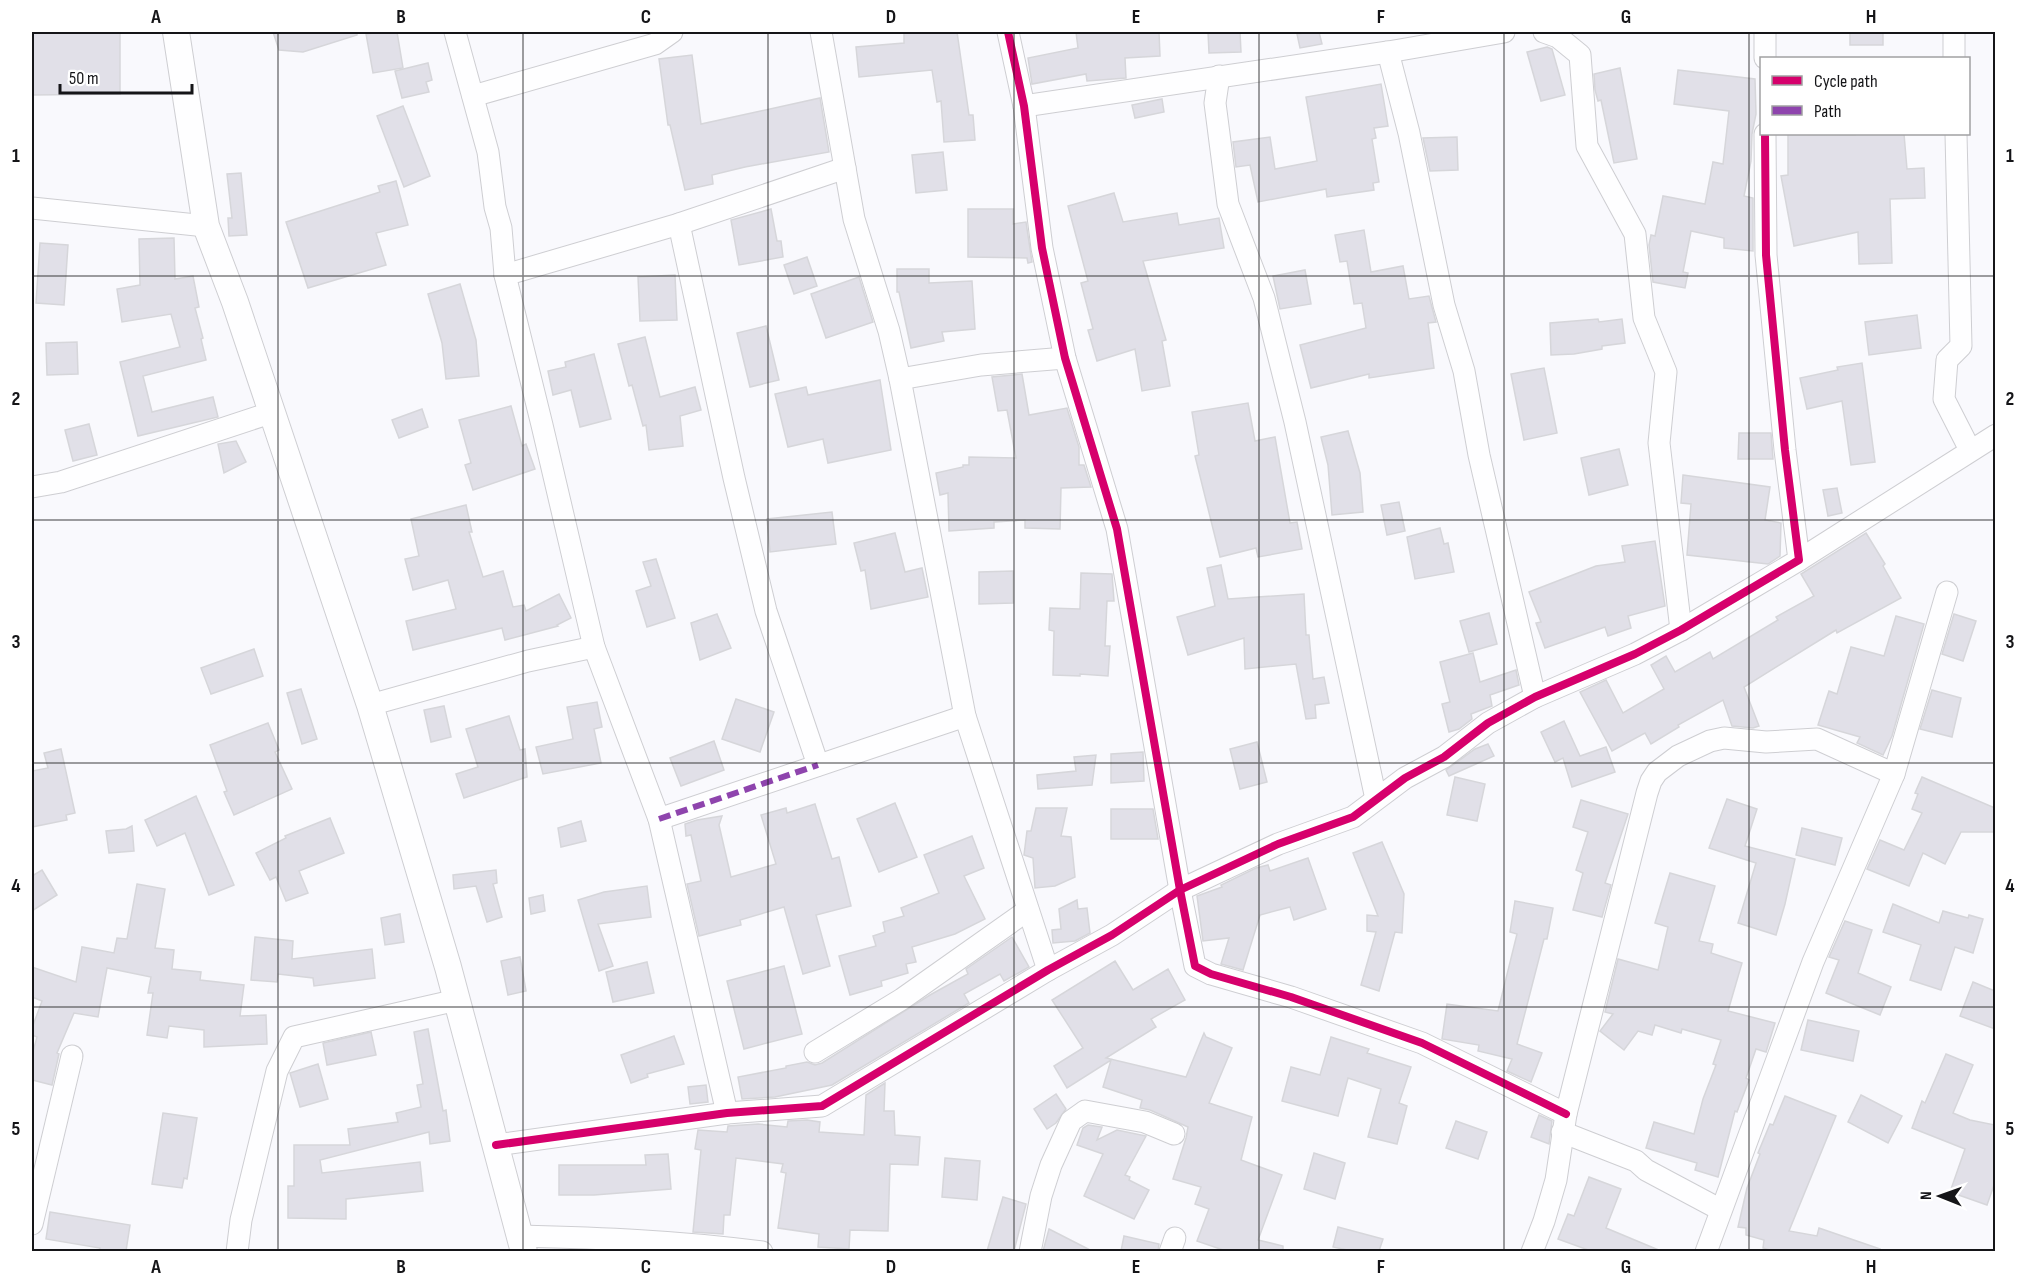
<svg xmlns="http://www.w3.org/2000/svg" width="2027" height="1283" viewBox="0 0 2027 1283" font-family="'Sofia Sans Condensed',sans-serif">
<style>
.building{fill:#e1e0e8;stroke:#d6d6da;stroke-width:1.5}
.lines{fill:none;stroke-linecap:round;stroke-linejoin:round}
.minor-casing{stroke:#ceced2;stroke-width:23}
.tertiary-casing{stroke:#ceced2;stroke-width:28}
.minor{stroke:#fefeff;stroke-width:21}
.tertiary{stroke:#fefeff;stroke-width:26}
.quiet{stroke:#8e44ad;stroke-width:6;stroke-dasharray:12 6;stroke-linecap:butt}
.cycleway-casing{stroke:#fff;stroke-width:11}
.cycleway{stroke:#d6006c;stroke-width:8}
.grid{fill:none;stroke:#151518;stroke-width:1.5;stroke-opacity:0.55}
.neatline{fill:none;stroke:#151518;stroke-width:2}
.grid-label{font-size:20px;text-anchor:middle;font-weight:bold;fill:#151518}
</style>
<rect width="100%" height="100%" fill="#f9f9fd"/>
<!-- building -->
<g class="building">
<polygon points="32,32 120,32 120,94 32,95"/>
<polygon points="273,32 357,32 357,35 303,52 279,50"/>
<polygon points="381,32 397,32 403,68 373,73 366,34"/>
<polygon points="904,32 957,32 969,115 973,115 975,140 944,142 941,101 937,102 932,70 859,77 856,47 904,43"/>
<polygon points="1076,32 1159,32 1160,56 1125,58 1126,78 1087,81 1086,74 1032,84 1028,58 1078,48"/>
<polygon points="1208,32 1240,32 1241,52 1209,53"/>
<polygon points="1311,32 1319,32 1322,44 1300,48 1297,34"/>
<rect x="1850" y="32" width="33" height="13"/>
<polygon points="1547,47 1552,49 1565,95 1541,101 1527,52"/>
<polygon points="692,55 701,124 820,98 829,152 745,167 712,175 713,184 685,190 670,125 668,125 659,59"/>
<polygon points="428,63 432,80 426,82 429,92 402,98 395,71"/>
<polygon points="1620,68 1637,159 1614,163 1601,100 1598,101 1595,90 1594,74"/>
<polygon points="1678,70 1755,79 1756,114 1752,134 1751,161 1744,196 1753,198 1753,251 1724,248 1724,238 1691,231 1683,272 1688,273 1685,288 1653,282 1649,245 1651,235 1655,236 1663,196 1705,204 1713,162 1723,164 1729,111 1674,104"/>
<polygon points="1381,84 1388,126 1374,128 1376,138 1372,139 1379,182 1373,183 1374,190 1327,197 1326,189 1258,202 1250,165 1236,167 1233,142 1270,137 1275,169 1317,161 1306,97"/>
<polygon points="1162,99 1164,112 1135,118 1132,105"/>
<polygon points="403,106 430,176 404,187 377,116"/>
<polygon points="1788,134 1855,135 1855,134 1904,134 1907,169 1924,168 1925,198 1890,199 1892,263 1859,264 1858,232 1794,246 1781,176 1788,175"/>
<polygon points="1457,137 1458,170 1430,171 1423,138"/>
<polygon points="943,152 947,190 916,193 912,155"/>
<polygon points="241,173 247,235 229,236 228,218 232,218 227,174"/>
<polygon points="396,181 408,225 376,233 386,265 308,288 286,222 380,192 378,186"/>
<polygon points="1114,193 1123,222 1177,213 1179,225 1219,218 1224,248 1143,261 1166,340 1162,341 1170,386 1142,391 1135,349 1097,361 1088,330 1093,329 1081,283 1088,281 1068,206"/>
<polygon points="771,209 777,241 781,241 783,257 739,265 731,220"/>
<polygon points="968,209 1013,209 1013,224 1026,222 1032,262 1028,263 1027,258 968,257"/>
<polygon points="1364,230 1371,272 1403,266 1409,299 1429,296 1436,322 1428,323 1434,368 1369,378 1369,374 1311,388 1300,345 1366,328 1362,303 1354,304 1347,261 1340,262 1335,235"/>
<polygon points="174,238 175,279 193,276 199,307 195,308 203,338 201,339 206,360 143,376 152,412 213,397 218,417 138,436 120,362 180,347 171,314 122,322 117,289 140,285 139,239"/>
<polygon points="40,243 68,245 64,305 36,303"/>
<polygon points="807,257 817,286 794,294 784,265"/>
<polygon points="897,269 929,269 929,283 972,281 975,329 942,332 944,341 911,348 899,292 897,292"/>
<polygon points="1305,270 1311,304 1280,309 1273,276"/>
<polygon points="675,275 677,320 640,321 638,277"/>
<polygon points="859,277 873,322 826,338 811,294"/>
<polygon points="460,284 476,340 479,376 446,379 442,343 428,294"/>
<polygon points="1917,315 1921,348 1869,355 1865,322"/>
<polygon points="1598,319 1599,322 1622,319 1625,343 1602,346 1602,349 1574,354 1551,355 1550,323"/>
<polygon points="766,326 779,380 750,387 737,333"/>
<polygon points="645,337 660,397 695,387 701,410 680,416 683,446 649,450 646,425 643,426 632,385 629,386 618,344"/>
<polygon points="77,342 78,374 47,375 46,343"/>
<polygon points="594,354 611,419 580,427 571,390 553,395 548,371 566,367 565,362"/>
<polygon points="1862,363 1875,462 1851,465 1842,401 1807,409 1800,378 1838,370 1837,367"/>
<polygon points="1544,368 1557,433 1524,440 1511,374"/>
<polygon points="1022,374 1029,415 1067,408 1079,447 1079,465 1084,465 1091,487 1061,488 1060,529 1025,528 1025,520 994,522 994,528 949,531 948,493 940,495 936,473 963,467 963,465 969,465 969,457 1016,458 1007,410 998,411 992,377"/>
<polygon points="880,380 891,450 828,463 823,439 788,447 775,394 806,387 808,395"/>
<polygon points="1248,403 1255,441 1275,437 1290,523 1297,522 1302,549 1258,557 1256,548 1220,557 1195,456 1199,455 1192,412"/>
<polygon points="511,406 522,446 526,444 535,469 473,490 465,465 471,463 459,420"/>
<polygon points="422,409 428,427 399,438 392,420"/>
<polygon points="89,424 97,455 73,461 65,430"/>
<polygon points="1348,431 1360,473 1363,512 1332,515 1328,465 1321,437"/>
<polygon points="1739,433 1771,433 1773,459 1738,459"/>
<polygon points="236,441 246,462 224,473 218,444"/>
<polygon points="1619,449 1628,485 1589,495 1581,458"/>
<polygon points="1683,475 1770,487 1765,520 1781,523 1780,556 1768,564 1687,555 1691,504 1681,503"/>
<polygon points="1837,488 1842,513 1828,516 1823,490"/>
<polygon points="1399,502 1405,531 1387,535 1381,505"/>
<polygon points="466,505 472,532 469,532 483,577 503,571 513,607 524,605 526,611 559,594 571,618 557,625 558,626 505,640 502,628 413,650 406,621 456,609 448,580 413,590 405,559 419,556 411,519"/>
<polygon points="832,512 836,544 770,552 767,519"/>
<polygon points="1440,528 1444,544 1448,543 1454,572 1415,579 1407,537"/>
<polygon points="895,533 905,572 922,568 928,597 871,609 865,570 861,571 854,543"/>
<polygon points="1866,533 1885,564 1883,566 1901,598 1837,633 1836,630 1744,687 1759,726 1753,728 1732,726 1723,700 1678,725 1679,727 1651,744 1645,733 1612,751 1580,692 1606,680 1623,713 1664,689 1651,665 1666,656 1675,672 1710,652 1713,659 1778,620 1776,617 1814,596 1801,574"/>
<polygon points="1655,541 1665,606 1628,616 1631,628 1608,636 1605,627 1545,648 1536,623 1541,622 1529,592 1596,566 1625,562 1622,546"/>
<polygon points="656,559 675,618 647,627 636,591 651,586 643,562"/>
<polygon points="1221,565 1228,599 1304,594 1306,635 1309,635 1313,679 1324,677 1329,703 1315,705 1316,718 1306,719 1296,664 1245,669 1244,638 1188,655 1177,617 1215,606 1207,568"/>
<polygon points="1013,571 1013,603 979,604 979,572"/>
<polygon points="1081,573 1112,574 1114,601 1107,601 1105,646 1110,646 1108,676 1080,674 1080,676 1053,675 1054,631 1049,630 1050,608 1080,609"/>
<polygon points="1489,613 1497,644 1469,652 1460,621"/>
<polygon points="717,614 731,648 700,660 691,623"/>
<polygon points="1954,614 1976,621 1963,661 1942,654"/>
<polygon points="1896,616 1924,624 1892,736 1883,755 1857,743 1860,737 1818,725 1829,691 1837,694 1851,647 1884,656"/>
<polygon points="254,649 263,676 211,694 201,668"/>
<polygon points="1473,653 1480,682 1516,670 1519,685 1490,695 1492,706 1471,714 1472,719 1459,729 1449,732 1442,704 1450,702 1440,662"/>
<polygon points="301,689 317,739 302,744 287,693"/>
<polygon points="1932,690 1961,698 1952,737 1920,729"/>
<polygon points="736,699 774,712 760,752 722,739"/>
<polygon points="597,702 602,727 594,729 601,763 543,774 536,747 573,739 567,707"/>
<polygon points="444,706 451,737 431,742 424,710"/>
<polygon points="509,716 520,750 525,749 527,777 464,798 456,774 478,767 466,729"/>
<polygon points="1564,721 1580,756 1606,747 1615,772 1572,787 1563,758 1555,762 1541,732"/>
<polygon points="268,723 279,750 275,752 292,789 234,815 224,792 227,791 210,745"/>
<polygon points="714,741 724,770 681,786 670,758"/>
<polygon points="1257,742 1267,782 1240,789 1230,749"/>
<polygon points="1488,744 1494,756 1449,776 1446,770 1475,749"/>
<polygon points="61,749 75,813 66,815 67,820 32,827 32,771 48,768 44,753"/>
<polygon points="1143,752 1144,781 1111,783 1111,754"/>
<polygon points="1096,755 1092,785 1038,789 1037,775 1076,771 1074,757"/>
<polygon points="1455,777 1485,784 1477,821 1447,815"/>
<polygon points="1922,777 1995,808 1995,832 1961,832 1945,864 1923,853 1909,886 1867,869 1880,840 1904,850 1922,813 1912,809 1918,794 1915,793"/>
<polygon points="196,796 234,885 209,895 185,833 157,846 145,820"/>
<polygon points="1727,799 1757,809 1745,846 1795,859 1785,904 1776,935 1738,923 1756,863 1709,848"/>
<polygon points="1581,800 1628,814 1605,883 1611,885 1602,917 1573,910 1583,873 1576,870 1588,832 1573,827"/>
<polygon points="895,803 917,857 879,872 857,819"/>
<polygon points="815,804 832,859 839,857 851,906 816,915 830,966 803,974 784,907 740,920 741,925 699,936 687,884 701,881 691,835 686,836 685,824 697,820 722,816 719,825 731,877 776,864 761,815 786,808 787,813"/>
<polygon points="1036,808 1067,808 1061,836 1071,837 1075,877 1055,886 1035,888 1033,858 1024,855 1027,831 1031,831"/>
<polygon points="1111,809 1153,809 1158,839 1111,839"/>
<polygon points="330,818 344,853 299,871 308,893 286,901 276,877 270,880 256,853 286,838 285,836"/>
<polygon points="581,821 586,841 561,847 558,828"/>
<polygon points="132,826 134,851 109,853 106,831 126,829"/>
<polygon points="1802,828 1842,838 1835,865 1796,855"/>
<polygon points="972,836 984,868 964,876 985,919 955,934 912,947 916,962 906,964 908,973 881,981 882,986 850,995 839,956 876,946 873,936 885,932 883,922 904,916 901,908 939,893 924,855"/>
<polygon points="1382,842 1404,894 1402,933 1395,932 1379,991 1361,985 1376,932 1367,931 1367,915 1378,916 1353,853"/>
<polygon points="1308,858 1326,909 1294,920 1290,907 1260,915 1243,970 1221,964 1229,938 1203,941 1197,896 1222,887 1221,885 1256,868 1268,865 1270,871"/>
<polygon points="42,870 57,895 32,911 32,876"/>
<polygon points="496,870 497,883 493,884 502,917 487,922 476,886 454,889 453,875"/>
<polygon points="1670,873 1715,886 1699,941 1713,944 1711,953 1742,963 1728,1011 1775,1023 1766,1052 1756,1049 1746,1078 1749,1080 1737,1112 1735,1111 1718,1177 1695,1170 1697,1163 1646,1148 1654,1122 1694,1134 1703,1099 1716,1065 1713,1064 1721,1040 1682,1029 1681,1033 1655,1025 1652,1035 1638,1031 1624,1050 1600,1031 1613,1014 1605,1012 1618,959 1658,970 1668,927 1655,923"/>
<polygon points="137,884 165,889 155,948 174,950 172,969 201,972 200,980 244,985 240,1016 266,1015 267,1044 204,1047 204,1030 169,1026 167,1038 147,1035 153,993 148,993 151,977 107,968 98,1017 74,1013 57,1053 59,1054 52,1085 32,1080 32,1055 37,1037 32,1035 32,1028 42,1001 32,997 32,967 76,982 82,947 114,953 117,938 127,939"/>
<polygon points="647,886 651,917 598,924 613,966 599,971 578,900 604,892"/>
<polygon points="543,895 545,911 531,914 529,898"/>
<polygon points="1077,900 1078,909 1087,908 1090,933 1075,941 1053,943 1052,930 1061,929 1059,909"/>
<polygon points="1515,901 1553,908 1547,939 1544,939 1517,1044 1542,1053 1531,1082 1507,1071 1512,1059 1478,1051 1479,1045 1442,1039 1447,1004 1498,1011 1517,934 1510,932"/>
<polygon points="1893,904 1939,923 1943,911 1968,918 1969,915 1983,919 1973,953 1955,947 1941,990 1910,980 1921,945 1883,932"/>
<polygon points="400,914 404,942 385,945 381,918"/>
<polygon points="1845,921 1872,930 1858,973 1891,987 1880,1015 1826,993 1839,960 1829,957"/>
<polygon points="255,937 293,941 292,959 372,949 375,978 314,986 313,978 278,974 277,982 251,980"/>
<polygon points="1012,937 1029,967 1004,981 1000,974 964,994 969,1003 832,1085 775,1097 742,1099 738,1077 786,1068 786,1066 807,1062 815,1065 822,1063 930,995 968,974 966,969"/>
<polygon points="520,957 526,991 508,995 501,961"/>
<polygon points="1115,961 1133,990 1168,969 1185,1000 1151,1019 1156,1027 1106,1058 1186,1077 1204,1033 1206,1037 1232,1048 1209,1103 1252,1117 1241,1160 1282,1175 1258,1240 1283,1246 1283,1251 1226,1251 1197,1241 1209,1209 1195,1204 1201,1187 1173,1179 1186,1138 1188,1127 1150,1110 1140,1108 1142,1100 1103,1087 1111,1060 1067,1088 1054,1066 1083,1048 1052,1000"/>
<polygon points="647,962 654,993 613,1002 606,972"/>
<polygon points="784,966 802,1034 744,1049 727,981"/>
<polygon points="1973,982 1995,991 1995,1029 1960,1016"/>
<polygon points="1808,1020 1859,1031 1853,1061 1801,1050"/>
<polygon points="428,1029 443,1111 446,1110 450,1141 430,1144 429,1132 320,1160 322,1173 420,1162 423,1191 346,1199 346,1219 288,1218 288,1186 294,1186 294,1145 350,1145 348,1129 398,1122 396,1113 421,1107 417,1085 423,1084 414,1032"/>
<polygon points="371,1032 376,1055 327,1065 323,1043"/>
<polygon points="674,1036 684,1064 647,1074 648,1077 631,1083 621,1055"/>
<polygon points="1331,1037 1369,1049 1367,1053 1411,1067 1399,1103 1407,1106 1397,1144 1368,1137 1381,1089 1348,1078 1338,1116 1282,1101 1291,1067 1320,1075"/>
<polygon points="1946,1054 1973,1065 1953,1113 1970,1120 1995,1125 1995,1182 1987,1205 1950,1192 1965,1149 1912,1128 1922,1101 1925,1103"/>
<polygon points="318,1064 328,1099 300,1107 290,1073"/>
<polygon points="885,1083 884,1111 894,1111 895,1135 920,1137 918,1165 890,1164 888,1231 850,1230 849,1249 818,1247 819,1234 778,1228 786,1173 781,1172 783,1164 736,1158 730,1215 724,1215 723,1234 693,1232 701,1150 695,1149 698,1130 727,1132 728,1126 758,1124 787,1127 788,1121 807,1120 820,1122 819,1132 864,1135 866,1095"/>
<polygon points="706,1085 708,1102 690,1104 688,1087"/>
<polygon points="1056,1094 1066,1109 1056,1123 1047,1129 1034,1109"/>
<polygon points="1861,1095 1902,1116 1888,1143 1848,1122"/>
<polygon points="1785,1096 1836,1116 1789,1231 1817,1236 1819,1228 1880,1249 1879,1251 1773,1251 1763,1248 1764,1240 1746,1235 1746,1228 1738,1227 1747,1188 1760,1154 1758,1153 1770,1124 1773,1125"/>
<polygon points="163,1113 197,1118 187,1179 184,1178 182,1188 152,1184"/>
<polygon points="1539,1115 1552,1121 1549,1144 1531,1137"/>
<polygon points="1456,1121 1487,1132 1478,1159 1446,1148"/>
<polygon points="1088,1125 1102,1127 1097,1140 1117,1130 1146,1136 1125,1175 1130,1177 1129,1180 1149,1190 1134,1219 1084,1196 1103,1154 1077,1145 1083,1128"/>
<polygon points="1314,1153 1345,1163 1335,1199 1304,1189"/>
<polygon points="668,1154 671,1189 594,1195 559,1195 559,1165 646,1165 645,1155"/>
<polygon points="945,1158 980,1161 977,1200 942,1197"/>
<polygon points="1589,1177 1621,1189 1606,1228 1661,1251 1591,1251 1558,1239 1568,1214 1574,1216"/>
<polygon points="1003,1197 1026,1204 1014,1251 987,1251"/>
<polygon points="50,1212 130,1225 126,1251 99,1251 100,1248 46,1239"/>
<polygon points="1338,1227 1383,1239 1379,1251 1352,1251 1333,1247"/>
<polygon points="1049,1229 1092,1251 1043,1251"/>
<polygon points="1124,1236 1159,1244 1158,1251 1121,1251"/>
</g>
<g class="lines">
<!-- minor casing -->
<g class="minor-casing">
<g id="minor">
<polyline points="455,32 488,152 495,207 501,228 505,275 542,425 594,647"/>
<polyline points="821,32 854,219 889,331 900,379 965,716 1048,970"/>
<polyline points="1008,32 1024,106 1042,248 1065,358 1117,529 1180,890 1195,966 1211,974 1291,997 1422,1043 1566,1114"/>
<polyline points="1544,32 1558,37 1580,55 1587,146 1635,234 1644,318 1666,372 1659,443 1681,630"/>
<polyline points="1765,32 1765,58"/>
<polyline points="1954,32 1954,58"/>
<polyline points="1388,52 1409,133 1444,305 1464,371 1479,455 1535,697"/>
<polyline points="1219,76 1215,103 1228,204 1264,298 1295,422 1376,799"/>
<polyline points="473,96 655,44 672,32"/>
<polyline points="1024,106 1388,52 1504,32"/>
<polyline points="1956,134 1961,346 1947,360 1944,399 1970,450"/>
<polyline points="32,208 206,226"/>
<polyline points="679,224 734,478 766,611 818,765"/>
<polyline points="505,275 679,224 845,168"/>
<polyline points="900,379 981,365 1065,358"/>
<polyline points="32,487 61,482 273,412"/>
<polyline points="1799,560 1996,435"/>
<polyline points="370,705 528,661 594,647 659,819 727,1113"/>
<polyline points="659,819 965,716"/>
<polyline points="815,1052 902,999 1028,910"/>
<polyline points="1562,1132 1636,1161 1646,1170 1721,1210"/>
<polyline points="496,1145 727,1113 822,1106 1048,970 1112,935 1180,890 1278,844 1353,817 1405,778 1444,757 1488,723 1535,697 1635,654 1681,630 1799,560 1785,450 1766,255 1765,134"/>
<polyline points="32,1224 72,1056"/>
<path d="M519 1236C601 1238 681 1241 762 1252"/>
<polyline points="237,1252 241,1220 277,1071 294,1037 457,1000"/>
<polyline points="1030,1252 1041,1196 1051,1165 1071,1121 1085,1111 1145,1122 1174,1134"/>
<polyline points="1170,1252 1175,1238"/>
<polyline points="1532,1252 1544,1221 1556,1180 1566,1114 1647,793 1651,781 1657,772 1678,756 1710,741 1724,738 1766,742 1817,739 1894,774"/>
<polyline points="1706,1252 1813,962 1894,774 1947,592"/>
</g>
</g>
<!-- tertiary casing -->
<g class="tertiary-casing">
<polyline id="tertiary" points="176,32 206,226 235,302 370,705 448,967 524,1252"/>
</g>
<!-- minor -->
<use href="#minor" class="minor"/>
<!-- tertiary -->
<use href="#tertiary" class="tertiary"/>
<!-- quiet -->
<polyline class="quiet" points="659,819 818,765"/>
<!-- cycleway casing -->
<g class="cycleway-casing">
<g id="cycleway">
<polyline points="1008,32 1024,106 1042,248 1065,358 1117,529 1180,890 1195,966 1211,974 1291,997 1422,1043 1566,1114"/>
<polyline points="496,1145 727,1113 822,1106 1048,970 1112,935 1180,890 1278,844 1353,817 1405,778 1444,757 1488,723 1535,697 1635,654 1681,630 1799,560 1785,450 1766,255 1765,134"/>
</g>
</g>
<!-- cycleway -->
<use href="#cycleway" class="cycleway"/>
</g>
<!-- grid -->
<path class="grid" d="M278 32V1252M523 32V1252M768 32V1252M1014 32V1252M1259 32V1252M1504 32V1252M1749 32V1252M32 276H1996M32 520H1996M32 763H1996M32 1007H1996"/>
<!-- border -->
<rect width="2027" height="1283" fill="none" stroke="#ffffff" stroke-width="66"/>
<!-- legend -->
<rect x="1760" y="57" width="210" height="78" fill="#ffffff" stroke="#a1a1a3" stroke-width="1.5"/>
<rect x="1772" y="76" width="30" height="9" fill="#d6006c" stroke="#a1a1a3" stroke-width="1.5"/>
<text x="1814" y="87" font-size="18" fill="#151518">Cycle path</text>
<rect x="1772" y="106" width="30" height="9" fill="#8e44ad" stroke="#a1a1a3" stroke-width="1.5"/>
<text x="1814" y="117" font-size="18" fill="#151518">Path</text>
<!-- north arrow -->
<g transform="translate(1940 1196) rotate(271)" stroke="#ffffff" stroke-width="4.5" paint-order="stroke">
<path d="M0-4.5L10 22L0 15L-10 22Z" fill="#151518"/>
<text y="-9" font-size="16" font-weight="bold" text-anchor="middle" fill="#151518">N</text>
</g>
<!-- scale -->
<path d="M60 84v9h132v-9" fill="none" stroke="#151518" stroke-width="3"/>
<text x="69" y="84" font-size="18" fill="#151518" stroke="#ffffff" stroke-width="4.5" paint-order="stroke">50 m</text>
<rect x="33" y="33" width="1961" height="1217" class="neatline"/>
<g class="grid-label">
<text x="156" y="23">A</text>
<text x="401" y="23">B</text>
<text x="646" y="23">C</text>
<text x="891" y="23">D</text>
<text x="1136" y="23">E</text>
<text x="1381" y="23">F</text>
<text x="1626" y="23">G</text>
<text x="1871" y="23">H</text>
<text x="16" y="162">1</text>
<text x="2010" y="162">1</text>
<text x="16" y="405">2</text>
<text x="2010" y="405">2</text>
<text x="16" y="648">3</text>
<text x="2010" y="648">3</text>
<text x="16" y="892">4</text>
<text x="2010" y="892">4</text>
<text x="16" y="1135">5</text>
<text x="2010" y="1135">5</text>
<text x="156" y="1273">A</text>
<text x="401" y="1273">B</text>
<text x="646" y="1273">C</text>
<text x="891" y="1273">D</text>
<text x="1136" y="1273">E</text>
<text x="1381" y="1273">F</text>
<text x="1626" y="1273">G</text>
<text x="1871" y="1273">H</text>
</g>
</svg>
